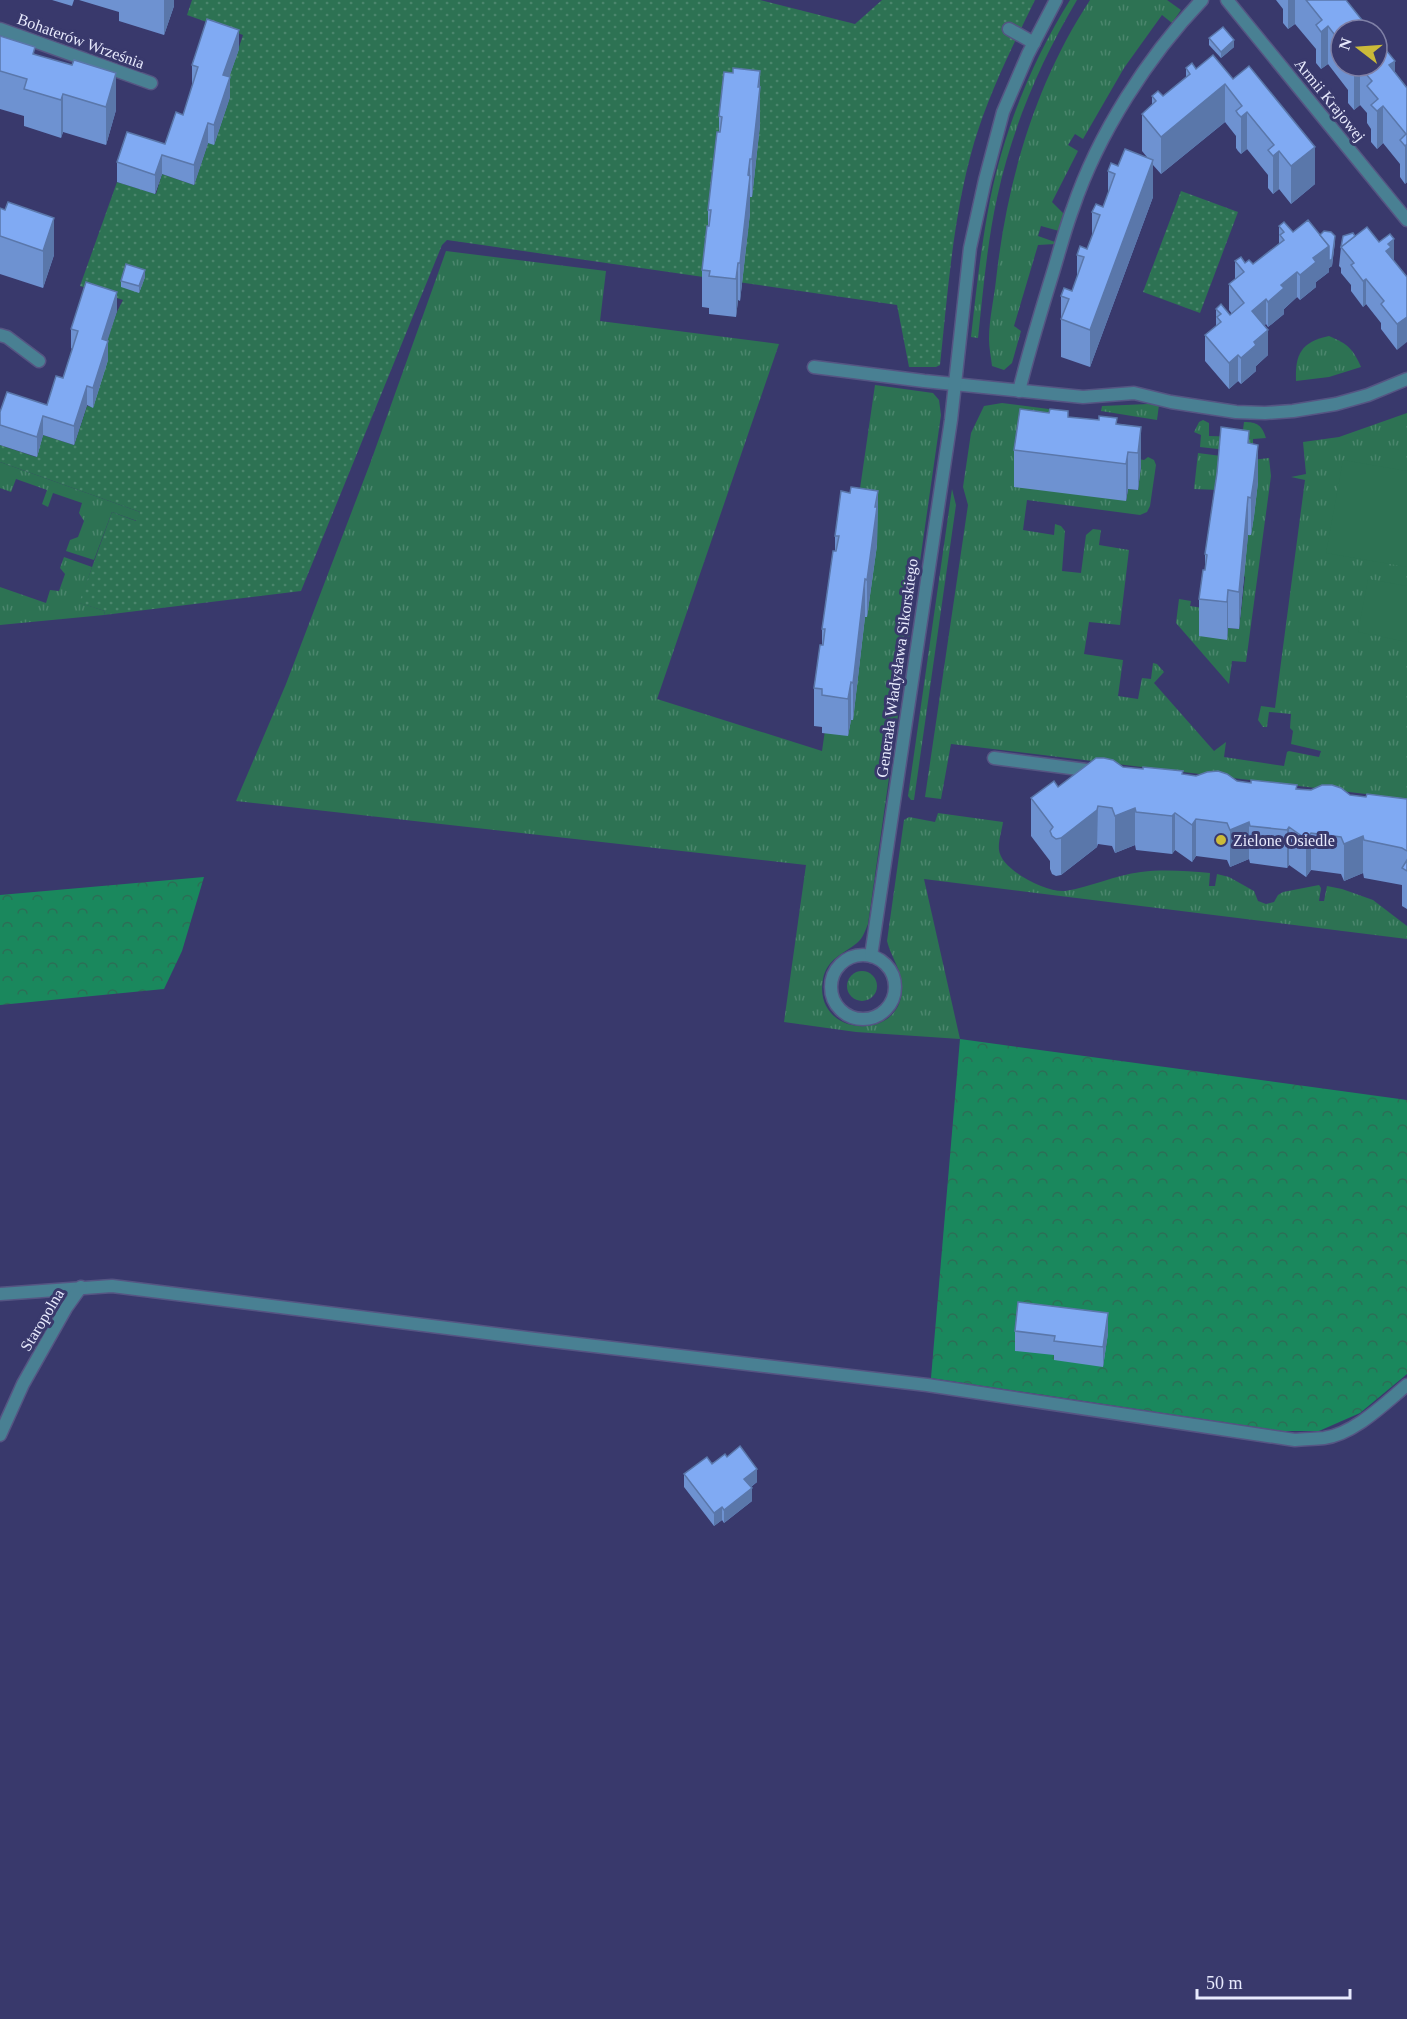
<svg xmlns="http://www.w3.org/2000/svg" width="1407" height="2019" viewBox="0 0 1407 2019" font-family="Georgia,serif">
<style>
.grass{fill:url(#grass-tufts)}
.forest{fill:url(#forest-crowns)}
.park{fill:url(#park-dots)}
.garden{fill:#2d7253}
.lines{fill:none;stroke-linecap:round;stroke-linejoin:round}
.street-casing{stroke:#555583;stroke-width:15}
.street{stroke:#498093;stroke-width:12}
.wall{fill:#6e92d1}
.shaded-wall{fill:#5a77aa}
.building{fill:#80aaf3;stroke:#5a77aa;stroke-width:1.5}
.poi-dot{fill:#cbba39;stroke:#39396c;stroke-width:2}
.labels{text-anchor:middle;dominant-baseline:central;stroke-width:6;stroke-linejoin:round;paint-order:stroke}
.street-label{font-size:16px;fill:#e8eafd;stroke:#39396c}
.poi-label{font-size:16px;fill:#e8eafd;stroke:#39396c;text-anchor:start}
</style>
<defs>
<pattern id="grass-tufts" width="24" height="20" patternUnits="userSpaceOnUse" patternTransform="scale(1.5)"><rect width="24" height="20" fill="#2d7253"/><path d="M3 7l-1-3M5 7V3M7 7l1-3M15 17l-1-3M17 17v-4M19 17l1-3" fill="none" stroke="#4b866d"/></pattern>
<pattern id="forest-crowns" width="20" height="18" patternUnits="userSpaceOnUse" patternTransform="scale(1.5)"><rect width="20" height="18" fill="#1a885d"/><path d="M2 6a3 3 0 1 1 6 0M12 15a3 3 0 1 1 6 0" fill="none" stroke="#2c6e56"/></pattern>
<pattern id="park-dots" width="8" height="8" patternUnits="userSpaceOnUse" patternTransform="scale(1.5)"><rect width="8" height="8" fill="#2d7253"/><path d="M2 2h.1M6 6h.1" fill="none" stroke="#4b866d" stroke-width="1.8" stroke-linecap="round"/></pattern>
</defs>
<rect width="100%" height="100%" fill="#39396c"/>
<!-- grass -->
<g class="grass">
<path d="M1070 0H1077C1040 62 1012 128 997 198 987 244 983 292 978 338L971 337C976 292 981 246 990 200 1004 130 1032 61 1070 0Z"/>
<path d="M1090 0H1167L1181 10 1172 23 1162 15 1124 68 1083 139 1075 134 1068 145 1078 151 1052 202 1064 214 1059 231 1041 226 1038 236 1055 242V244L1038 245 1014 326 1021 331 1012 363 1004 370 992 366C991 357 989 348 989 339 989 319 994 299 996 280 1007 181 1035 84 1090 0Z"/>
<path d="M446 251 606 271 600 321 779 344 657 699 822 751 875 385 933 393 939 400 941 415 868 924C865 931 863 938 857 943 843 954 827 959 823 979 812 1037 901 1043 902 989 903 972 891 957 887 941L904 820 909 817 935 822 938 813 1003 822C1002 830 998 841 999 850 1001 870 1047 893 1065 891 1091 887 1115 875 1141 872 1164 869 1187 871 1210 873L1209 886H1215L1217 874 1229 877 1254 891 1258 901 1266 904 1274 902 1278 895 1283 892 1319 885 1321 888 1319 901H1324L1327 886 1342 889 1373 900 1407 926V939L924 879 960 1039 856 1032 784 1022 806 865 236 801 286 684 371 461Z"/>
<path d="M1329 336C1348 344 1353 349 1361 367L1329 377 1296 381C1295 354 1301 342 1329 336Z"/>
<polygon points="1002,403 1064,411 1126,501 1128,489 1138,490 1141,465 1122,456 1144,460 1148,457 1154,460 1156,465 1150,506 1147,512 1140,515 1027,500 1023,530 1054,535 1055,524 1061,526 1065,531 1062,571 1081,573 1086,535 1093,529 1101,530 1099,545 1129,550 1120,625 1089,622 1084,654 1123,660 1118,696 1138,699 1142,678 1151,679 1153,663 1157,664 1164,672 1154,683 1214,751 1226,742 1224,757 1284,766 1287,752 1289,751 1319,757 1321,751 1291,744 1293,731 1290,728 1291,714 1269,712 1267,727 1263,727 1258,720 1261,706 1275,708 1305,480 1291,477 1306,474 1303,442 1339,437 1407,413 1407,799 951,744 941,799 925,797 968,505 963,487 971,433 984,406"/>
<polygon points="1148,404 1159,405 1157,420 1101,411 1102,406"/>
<path d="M1203 420 1209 423V436L1242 437 1244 422C1257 422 1262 425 1266 438L1253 439V453L1200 447 1201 435 1194 432 1199 422Z"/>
<polygon points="1198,453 1252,460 1269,458 1271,476 1246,662 1232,661 1229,684 1176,623 1179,599 1191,601 1190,606 1203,608 1226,640 1228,628 1239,629 1245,577 1243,576 1248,535 1251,535 1218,490 1194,489"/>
<polygon points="0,462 140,512 137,521 112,512 94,560 66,551 70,540 78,537 84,521 79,513 82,503 53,493 48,507 42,504 47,490 16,479 11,492 0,488"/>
<polygon points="952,489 956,505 914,800 911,800 908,796"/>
<polygon points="64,557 92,567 80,603 105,611 104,615 0,625 0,587 46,603 50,590 59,591 65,574 60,568"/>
<circle cx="862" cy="986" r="15"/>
</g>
<!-- forest -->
<g class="forest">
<polygon points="204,877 182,951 164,989 0,1005 0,895"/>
<polygon points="960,1039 1407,1100 1407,1374 1360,1413 1319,1431 1282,1431 931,1378"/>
</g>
<!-- park -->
<g class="park">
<path d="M192 0H760L855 24 882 0H1035C1012 47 989 93 974 143 953 215 948 291 940 365L936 367H909L897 305 447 240 442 245 301 591 104 615 105 611 79 603 112 512 136 521 140 512 0 462V445L36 457 43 435 74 445 87 406 93 407C99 371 105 333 123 300L80 286 117 182 156 194 162 174 194 185 208 143 214 144 230 97 223 95 243 35 187 15Z"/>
<polygon points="1181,191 1238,212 1200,313 1143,292"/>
</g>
<!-- garden -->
<g class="garden">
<polygon points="1343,460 1407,471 1407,567 1326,553"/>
<polygon points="1368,579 1407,586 1407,642 1358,632"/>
</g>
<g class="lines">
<!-- street casing -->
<g class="street-casing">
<g id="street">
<polyline points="1227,0 1407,220"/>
<polyline points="0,29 151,83"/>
<polyline points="1009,29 1034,43"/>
<polyline points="0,335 7,337 39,361"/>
<polyline points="814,367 924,381 1083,397 1134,393 1171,402 1236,412 1265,413 1293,411 1336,404 1368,395 1407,379"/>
<path d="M1019 391C1028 354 1039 318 1050 282 1058 257 1064 232 1073 208 1098 134 1148 56 1202 0"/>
<polyline points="994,758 1094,771"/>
<circle cx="863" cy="987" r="32"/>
<polyline points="871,956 951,420 970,248 985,180 1003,112 1028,54 1056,0"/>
<path d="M0 1294 112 1286 535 1339 927 1385 1295 1440C1305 1439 1314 1439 1324 1438 1354 1434 1384 1404 1407 1385"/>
<polyline points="0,1435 23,1384 66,1308 81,1287"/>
</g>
</g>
<!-- street -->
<use href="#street" class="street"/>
</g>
<!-- wall -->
<g class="wall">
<polygon points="52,0 74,0 72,6"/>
<polygon points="79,0 174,0 174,6 164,35 119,21 119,12"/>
<polygon points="1276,0 1346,0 1341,30 1341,66 1377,66 1395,72 1407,88 1407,182 1405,184 1400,177 1400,164 1383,143 1377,149 1371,142 1371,129 1367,123 1367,113 1360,105 1354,110 1348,103 1348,90 1328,64 1321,69 1316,63 1316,49 1295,24 1288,29 1283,23 1283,9"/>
<polygon points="0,36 35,54 116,110 106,145 63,132 61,138 24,126 24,116 0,109"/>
<polygon points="1209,38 1234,47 1221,58 1209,45"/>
<polygon points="239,49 229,77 230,97 214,145 208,143 194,185 162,174 155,194 117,182 117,162 165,144 183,115 193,85 192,84 192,65"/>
<polygon points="1213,55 1315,184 1291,204 1279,189 1273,194 1268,188 1268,175 1247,149 1241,154 1238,151 1236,148 1236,136 1225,122 1161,174 1153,165 1153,197 1090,367 1061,357 1061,296 1072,291 1077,278 1077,255 1087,249 1092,236 1092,212 1103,207 1108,194 1108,171 1118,166 1147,157 1142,151 1142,114 1152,105 1152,96 1163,96 1186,77 1186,68 1196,69"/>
<polygon points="760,71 760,125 752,197 750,197 750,213 740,301 738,300 736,317 709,314 709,308 702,307 702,270 708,226 708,210 719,132 719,116 733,73"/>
<polygon points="0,208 54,255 43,288 0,274"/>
<polygon points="1279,226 1293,232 1320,235 1335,242 1332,266 1329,268 1329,272 1316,282 1316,287 1300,300 1297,297 1284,309 1284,314 1268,327 1266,324 1264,325 1268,355 1256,366 1256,371 1241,384 1238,381 1229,389 1205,361 1205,335 1216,326 1216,309 1230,315 1232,314 1229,310 1229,284 1235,279 1235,261 1253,264 1279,244"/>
<polygon points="1355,236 1394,261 1407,277 1397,350 1381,329 1381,323 1366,304 1363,307 1351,291 1351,285 1341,273 1341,268 1339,266 1341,247"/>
<polygon points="145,277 139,293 121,287 121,281"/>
<polygon points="117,311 107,340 108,360 93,408 87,405 74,445 43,435 37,457 0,445 0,412 47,405 63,378 72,349 71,348 71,329"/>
<polygon points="1049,413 1068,417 1141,427 1141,465 1138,490 1128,489 1126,501 1014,487 1014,450"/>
<polygon points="1249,443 1258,482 1254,516 1251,535 1248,535 1239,629 1228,628 1227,640 1199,636 1199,599 1205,570 1205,554"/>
<polygon points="878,491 877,545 867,617 865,617 853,720 851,720 848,736 822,733 822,727 814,726 814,688 822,645 822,629 835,551 835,536 850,493"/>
<polygon points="1123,767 1366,797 1407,799 1407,909 1402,906 1402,885 1364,878 1363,873 1344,881 1341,874 1311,870 1306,877 1289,865 1287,868 1250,863 1249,859 1230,867 1227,860 1196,856 1192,862 1175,850 1172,854 1136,850 1135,845 1115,853 1112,846 1098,844 1097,847 1061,875 1056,876 1052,874 1050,869 1050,861 1031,836 1031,798 1058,787"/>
<polygon points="1015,1331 1108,1333 1103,1367 1054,1360 1054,1355 1015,1351"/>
<polygon points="727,1457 757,1482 751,1487 752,1501 724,1523 722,1520 714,1526 684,1487 684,1474"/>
</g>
<!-- shaded-wall -->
<g class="shaded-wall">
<polygon points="164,0 174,0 174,6 164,35"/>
<polygon points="1288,0 1295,0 1295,24 1288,29"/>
<polygon points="1328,26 1328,64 1321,69 1321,32"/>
<polygon points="239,30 239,49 223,95 223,75"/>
<polygon points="1234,40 1234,47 1221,58 1221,52"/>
<polygon points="1395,61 1395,98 1389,65"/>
<polygon points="1360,67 1360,105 1354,110 1354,72"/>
<polygon points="760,71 760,125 752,197 752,159"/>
<polygon points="116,73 116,110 106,145 106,107"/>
<polygon points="230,77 230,97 214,145 214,125"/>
<polygon points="1225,84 1225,122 1161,174 1161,137"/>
<polygon points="63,94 63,132 61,138 61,100"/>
<polygon points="1383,106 1383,143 1377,149 1377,111"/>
<polygon points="1247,112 1247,149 1241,154 1241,117"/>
<polygon points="208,123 208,143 194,185 194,165"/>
<polygon points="1407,144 1407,182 1405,184 1405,146"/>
<polygon points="1315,147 1315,184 1291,204 1291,166"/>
<polygon points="1279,151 1279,189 1273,194 1273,156"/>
<polygon points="162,155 162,174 155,194 155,175"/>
<polygon points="750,159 750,213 740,301 740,263"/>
<polygon points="1153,160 1153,197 1090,367 1090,330"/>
<polygon points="54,218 54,255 43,288 43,251"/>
<polygon points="1335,236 1332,266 1329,268 1329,272 1316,282 1316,287 1300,300 1300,275 1313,258"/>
<polygon points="1394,239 1394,264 1386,251 1388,244"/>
<polygon points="738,263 738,300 736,317 736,279"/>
<polygon points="145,270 145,277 139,293 139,286"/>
<polygon points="1297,272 1297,297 1284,309 1284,314 1268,327 1268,302 1281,285"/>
<polygon points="1366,279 1366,304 1363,307 1363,281"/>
<polygon points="117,292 117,311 102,358 102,339"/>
<polygon points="1266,299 1266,324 1252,336 1252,311"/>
<polygon points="1407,317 1407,342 1397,350 1397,324"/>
<polygon points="1268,330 1268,355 1256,366 1256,371 1241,384 1241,358 1254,342"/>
<polygon points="108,341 108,360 93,408 93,388"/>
<polygon points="1238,355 1238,381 1229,389 1229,363"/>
<polygon points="87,386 87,405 74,445 74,426"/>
<polygon points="43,416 43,435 37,457 37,437"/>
<polygon points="1141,427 1141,465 1138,490 1138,453"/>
<polygon points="1258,445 1258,482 1254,516 1251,535 1251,498"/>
<polygon points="1128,452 1128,489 1126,501 1126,464"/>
<polygon points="878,491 877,545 867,617 867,580"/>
<polygon points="1248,497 1248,535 1239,629 1239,592"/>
<polygon points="865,579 865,617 853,720 853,683"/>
<polygon points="1228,590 1228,628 1227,640 1227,602"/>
<polygon points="851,682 851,720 848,736 848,699"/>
<polygon points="1098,806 1097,847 1061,875 1061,838"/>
<polygon points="1135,808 1135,845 1115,853 1115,816"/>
<polygon points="1175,813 1175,850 1172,854 1172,816"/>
<polygon points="1196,819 1196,856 1192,862 1192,825"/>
<polygon points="1249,822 1249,859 1230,867 1230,830"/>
<polygon points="1289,827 1289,865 1287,868 1287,830"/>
<polygon points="1311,833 1311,870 1306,877 1306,839"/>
<polygon points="1363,836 1363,873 1344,881 1344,844"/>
<polygon points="1108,1313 1108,1333 1103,1367 1103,1347"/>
<polygon points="757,1469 757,1482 744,1492 744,1479"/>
<polygon points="752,1488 752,1501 724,1523 724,1510"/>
<polygon points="722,1507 722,1520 714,1526 714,1513"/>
</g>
<!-- building -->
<g class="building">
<polygon points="1306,0 1346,0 1370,30 1341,30 1341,43 1328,26 1321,32 1316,25 1322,20"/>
<polygon points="207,19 239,30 223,75 230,77 214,125 208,123 194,165 162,155 155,175 117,162 127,132 165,144 176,112 183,115 198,67 192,65"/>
<polygon points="1223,27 1234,40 1221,52 1209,38"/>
<polygon points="0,36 35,47 33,54 72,65 74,60 116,73 106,107 63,94 61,100 24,89 27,79 0,71"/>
<polygon points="1377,39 1395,61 1389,65 1407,88 1407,144 1405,146 1400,140 1406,134 1383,106 1377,111 1371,105 1378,99 1367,86 1372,81 1360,67 1354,72 1349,66 1377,66"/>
<polygon points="1213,55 1233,79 1249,66 1315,147 1291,166 1279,151 1273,156 1268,150 1274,145 1247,112 1241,117 1238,114 1236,111 1242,106 1225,84 1161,137 1142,114 1156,101 1152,96 1158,91 1163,96 1190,74 1186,68 1192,63 1196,69"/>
<polygon points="733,68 760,71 758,87 760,87 752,159 750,159 748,175 750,176 740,263 738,263 736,279 709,276 710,271 702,270 707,226 709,226 711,210 708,210 717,132 720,132 722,117 719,116 724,72 733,73"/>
<polygon points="1125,149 1153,160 1090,330 1061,319 1069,299 1061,296 1064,288 1072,291 1084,257 1077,255 1080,246 1087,249 1100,215 1092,212 1096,204 1103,207 1115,174 1108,171 1111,163 1118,166"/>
<polygon points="8,202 54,218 43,251 0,236 0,208 5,210"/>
<polygon points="1308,220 1329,246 1313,258 1316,262 1300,275 1297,272 1281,285 1284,288 1268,302 1266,299 1252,311 1268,330 1254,342 1256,345 1241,358 1238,355 1229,363 1205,335 1221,322 1217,317 1221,314 1216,309 1221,304 1230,315 1244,303 1229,284 1244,272 1235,261 1241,257 1245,263 1249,260 1253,264 1284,240 1280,235 1284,232 1279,226 1284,222 1293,232"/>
<polygon points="1367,227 1379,242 1390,234 1394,239 1388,244 1391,247 1386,251 1407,277 1407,317 1397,324 1381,304 1384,301 1366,279 1363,281 1351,265 1354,263 1341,247"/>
<polygon points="1324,231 1331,232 1335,236 1332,259 1329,261 1329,246 1320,235"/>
<polygon points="1353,233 1355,236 1341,247 1343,236"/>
<polygon points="126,264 145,270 139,286 121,281"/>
<polygon points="86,282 117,292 102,339 108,341 93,388 87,386 74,426 43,416 37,437 0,425 0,412 7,392 47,405 56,376 63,378 78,331 71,329"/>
<polygon points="1020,409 1049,413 1050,409 1068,411 1068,417 1099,420 1099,416 1117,418 1116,424 1141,427 1138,453 1128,452 1126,464 1014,450"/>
<polygon points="1221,427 1249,431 1248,443 1258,445 1254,479 1251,498 1248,497 1239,592 1228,590 1227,602 1199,599 1203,570 1205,570 1207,555 1205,554 1217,473"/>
<polygon points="851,487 878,491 875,507 877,507 867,580 865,579 853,683 851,682 848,699 822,695 822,689 814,688 820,645 823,645 825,629 822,629 833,551 836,551 839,536 835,536 841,491 850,493"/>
<polygon points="1096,758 1104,758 1113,760 1123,767 1143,769 1143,767 1183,771 1182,774 1196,776 1207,772 1218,771 1227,774 1237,781 1251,783 1251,780 1297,785 1296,789 1311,790 1322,785 1332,785 1341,788 1350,795 1366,797 1367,794 1407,799 1407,851 1402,848 1364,840 1363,836 1344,844 1341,837 1311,833 1306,839 1289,827 1287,830 1250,826 1249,822 1230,830 1227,823 1196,819 1192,825 1175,813 1172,816 1136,812 1135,808 1115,816 1112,808 1098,806 1097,810 1061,838 1056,839 1052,836 1050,831 1053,827 1031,798 1054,781 1058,787"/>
<polygon points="1407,860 1407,871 1402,868"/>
<polygon points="1018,1302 1108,1313 1103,1347 1054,1341 1055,1336 1015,1331"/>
<polygon points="740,1446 757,1469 744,1479 752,1488 724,1510 722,1507 714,1513 684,1474 707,1457 712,1464 725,1454 727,1457"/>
</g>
<!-- markers -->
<circle class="poi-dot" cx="1221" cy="840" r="6"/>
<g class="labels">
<!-- street labels -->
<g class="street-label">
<text transform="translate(81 41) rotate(20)">Bohaterów Września</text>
<text transform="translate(1330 100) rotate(51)">Armii Krajowej</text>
<text transform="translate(897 668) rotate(-82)">Generała Władysława Sikorskiego</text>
<text transform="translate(42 1320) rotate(-59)">Staropolna</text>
</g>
<!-- poi labels -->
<g class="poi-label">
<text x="1233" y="840">Zielone Osiedle</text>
</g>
</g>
<!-- north arrow -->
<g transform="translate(1359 48) rotate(287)"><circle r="28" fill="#39396c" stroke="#7f80a6" stroke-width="1.5"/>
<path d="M0-4.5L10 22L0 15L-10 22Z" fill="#cbba39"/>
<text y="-9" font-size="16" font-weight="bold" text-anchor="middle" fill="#e8eafd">N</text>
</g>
<!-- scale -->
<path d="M1197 1989v9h153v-9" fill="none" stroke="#e8eafd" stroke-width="3"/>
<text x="1206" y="1989" font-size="18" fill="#e8eafd" stroke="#39396c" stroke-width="4.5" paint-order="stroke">50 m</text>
</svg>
